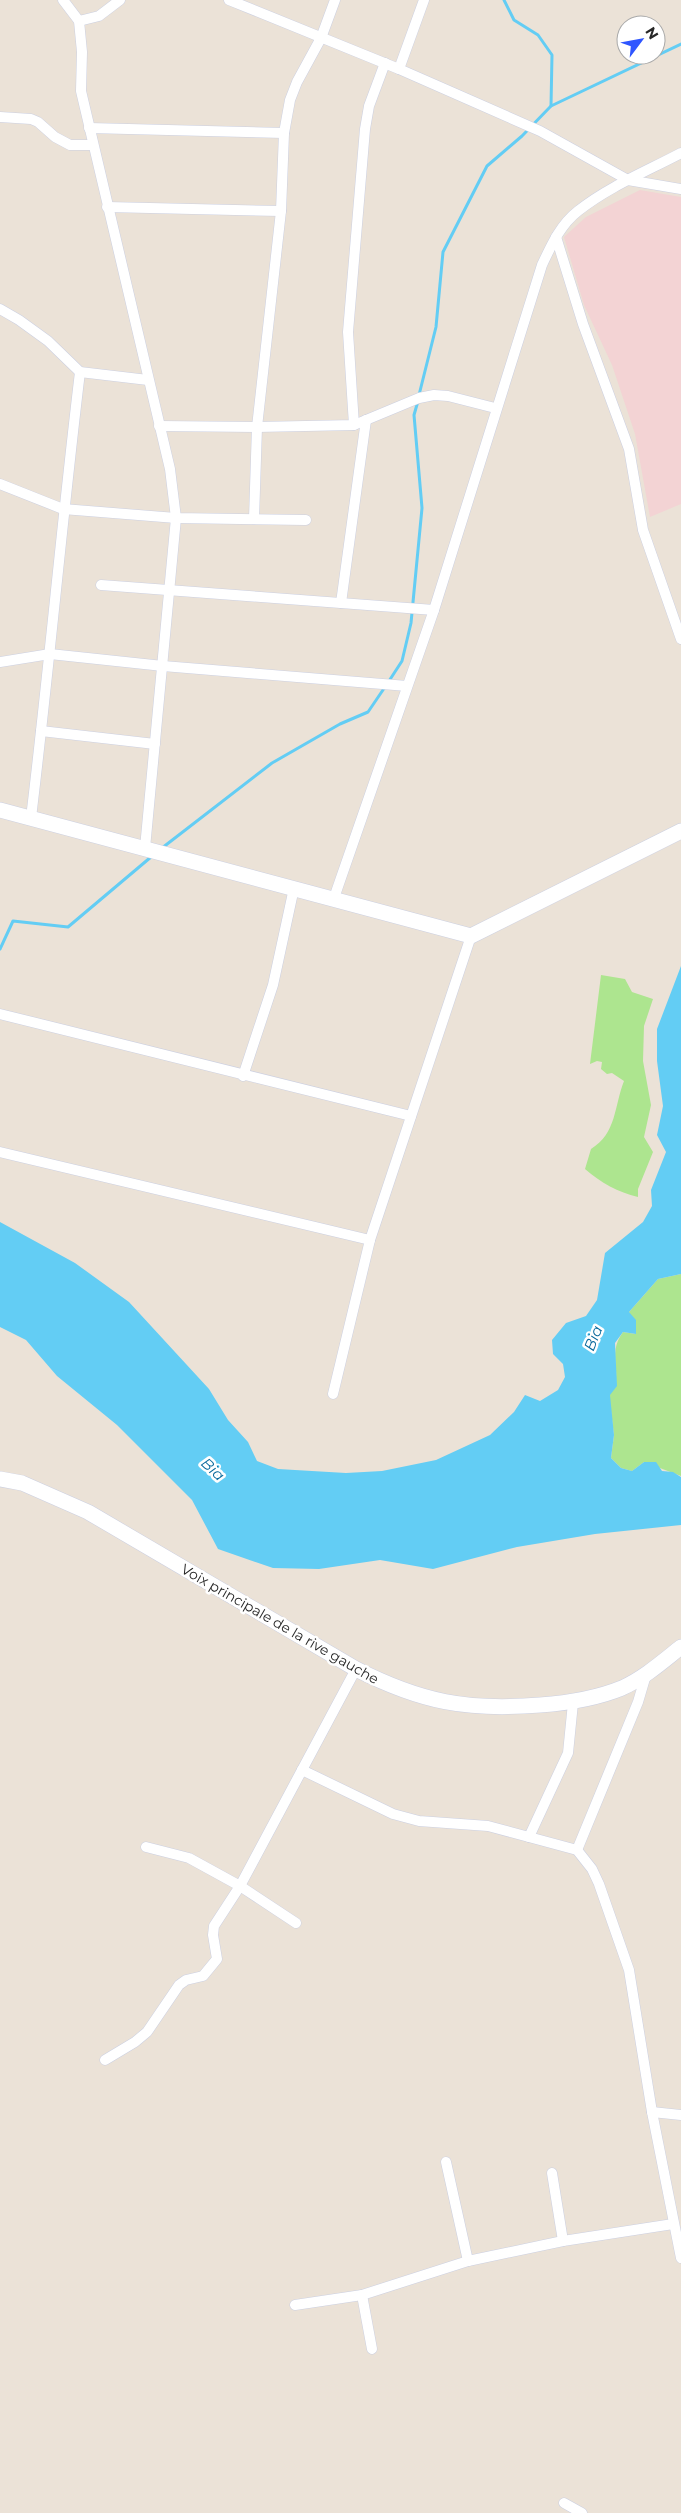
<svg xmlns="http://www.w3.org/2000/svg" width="681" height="2513" viewBox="0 0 681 2513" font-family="Montserrat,sans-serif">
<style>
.medical{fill:#f3d3d4}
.green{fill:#ade58f}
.water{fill:#63cdf4}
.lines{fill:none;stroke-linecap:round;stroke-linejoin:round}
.stream{stroke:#63cdf4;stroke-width:3}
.street-casing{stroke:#ccd0e1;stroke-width:11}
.secondary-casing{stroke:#ccd0e1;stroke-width:16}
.street{stroke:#fff;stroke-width:10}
.secondary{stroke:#fff;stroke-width:15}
.labels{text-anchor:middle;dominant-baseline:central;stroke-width:5;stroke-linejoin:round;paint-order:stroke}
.street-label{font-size:14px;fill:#272727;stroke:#fff}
.water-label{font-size:15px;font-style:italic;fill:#07689b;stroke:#fff}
</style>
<rect width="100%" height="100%" fill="#ebe2d7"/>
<!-- medical -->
<polygon class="medical" points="640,190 681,197 681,504 650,517 635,434 612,365 584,305 564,237 586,217"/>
<!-- green -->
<g class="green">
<path d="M601 975 625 979 632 992 653 999 644 1026 643 1061 651 1105 644 1137 653 1152 638 1189V1197C618 1192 601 1183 585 1169L591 1149C617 1133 614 1106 624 1081L612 1073 607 1074 601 1069 602 1062 597 1061 590 1064Z"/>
<path d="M681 1274V1476L644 1462 632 1471 621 1468 611 1458 614 1435 609 1395C626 1374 605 1356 623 1332L636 1334 629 1312 658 1279Z"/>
</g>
<!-- water -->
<polygon class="water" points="681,966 681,1274 658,1279 629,1312 636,1320 636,1334 623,1332 615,1343 617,1386 610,1395 614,1435 611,1458 621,1468 632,1471 644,1462 656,1462 662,1471 673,1472 681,1477 681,1525 595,1534 517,1547 433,1569 380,1560 319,1569 273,1568 218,1549 192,1500 117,1425 57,1376 26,1340 0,1327 0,1222 75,1263 129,1302 209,1389 228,1420 248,1442 257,1461 278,1469 346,1473 382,1471 436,1460 490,1435 514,1412 525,1395 540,1401 558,1390 565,1377 563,1364 553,1354 552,1340 566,1323 586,1316 597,1300 605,1253 643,1222 652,1206 651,1190 666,1152 657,1135 663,1106 657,1061 657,1029"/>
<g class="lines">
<!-- stream -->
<g class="stream">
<polyline points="504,0 514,20 538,35 552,55 551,106"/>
<polyline points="419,395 436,327 443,252 487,166 522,136 551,106 681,44"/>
<polyline points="389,681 402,661 411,623 422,508 414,415 418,401"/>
<polyline points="162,848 272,763 340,724 368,712 385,687"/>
<polyline points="0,949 13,921 68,927 151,857"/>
</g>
<!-- street casing -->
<g class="street-casing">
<g id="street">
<polyline points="63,0 79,21 82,52 81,91 170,469 176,518 145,848"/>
<polyline points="229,0 399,69 540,131 628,180 681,189"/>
<polyline points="79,21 99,16 120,0"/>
<polyline points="399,69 424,0"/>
<polyline points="0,117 31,119 38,122 55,137 70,145 93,145"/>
<polyline points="89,128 284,133"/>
<polyline points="107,207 281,211"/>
<polyline points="556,237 583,324 629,449 643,530 681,639"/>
<polyline points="0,309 19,320 48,341 80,372 148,380"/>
<polyline points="354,425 348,332 365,129 369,106 385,63"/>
<polyline points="159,426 257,427 354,425 419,398 434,395 448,396 495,408"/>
<polyline points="0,484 63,509 176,518 306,520"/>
<polyline points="254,519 257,427 281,211 284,133 290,100 297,82 321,38 335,0"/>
<polyline points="101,585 434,610"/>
<polyline points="341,603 366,420"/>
<polyline points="0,662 50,654 163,666 407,686"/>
<polyline points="41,731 155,744"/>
<path d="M31 818C49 669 62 521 80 372"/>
<path d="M334 898 434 610 542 265C551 246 560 225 578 211 608 187 647 171 681 153"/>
<polyline points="0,1014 411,1116"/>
<polyline points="243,1076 273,985 294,888"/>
<polyline points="0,1152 370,1240"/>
<polyline points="333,1394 370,1240 471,936"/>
<polyline points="302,1770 393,1814 419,1821 488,1826 577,1850 592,1869 599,1884 629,1970 652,2112 681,2258"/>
<polyline points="529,1837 568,1753 573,1703"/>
<polyline points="146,1847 189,1858 240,1886 296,1923"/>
<polyline points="577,1850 638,1702 646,1675"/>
<polyline points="105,2060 135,2042 147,2032 179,1985 186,1980 203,1976 217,1959 213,1935 214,1926 240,1886 356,1669"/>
<polyline points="652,2112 681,2115"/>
<polyline points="446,2162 468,2261"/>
<polyline points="552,2173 563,2241"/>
<polyline points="362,2295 372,2349"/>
<polyline points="295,2305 362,2295 468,2261 563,2241 673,2224"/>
<polyline points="564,2503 582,2513"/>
</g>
</g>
<!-- secondary casing -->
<g class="secondary-casing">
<g id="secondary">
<polyline points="0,810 471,936 681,831"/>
<path d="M0 1479 22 1483 88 1512 356 1669C421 1702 467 1711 540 1705 568 1703 595 1699 622 1688 644 1678 662 1662 681 1647"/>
</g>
</g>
<!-- street -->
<use href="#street" class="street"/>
<!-- secondary -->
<use href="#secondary" class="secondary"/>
</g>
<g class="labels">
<!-- street labels -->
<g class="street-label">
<text transform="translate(280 1624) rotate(30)">Voix principale de la rive gauche</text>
</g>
<!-- water labels -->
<g class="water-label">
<text transform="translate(593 1338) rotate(-68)">Bia</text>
<text transform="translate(213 1469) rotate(43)">Bia</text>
</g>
</g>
<!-- north arrow -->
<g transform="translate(641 40) rotate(58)"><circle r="24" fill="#ffffff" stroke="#a9a9a9"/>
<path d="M0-4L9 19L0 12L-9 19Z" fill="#2f56ff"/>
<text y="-8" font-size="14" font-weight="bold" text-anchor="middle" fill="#272727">N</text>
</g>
</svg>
